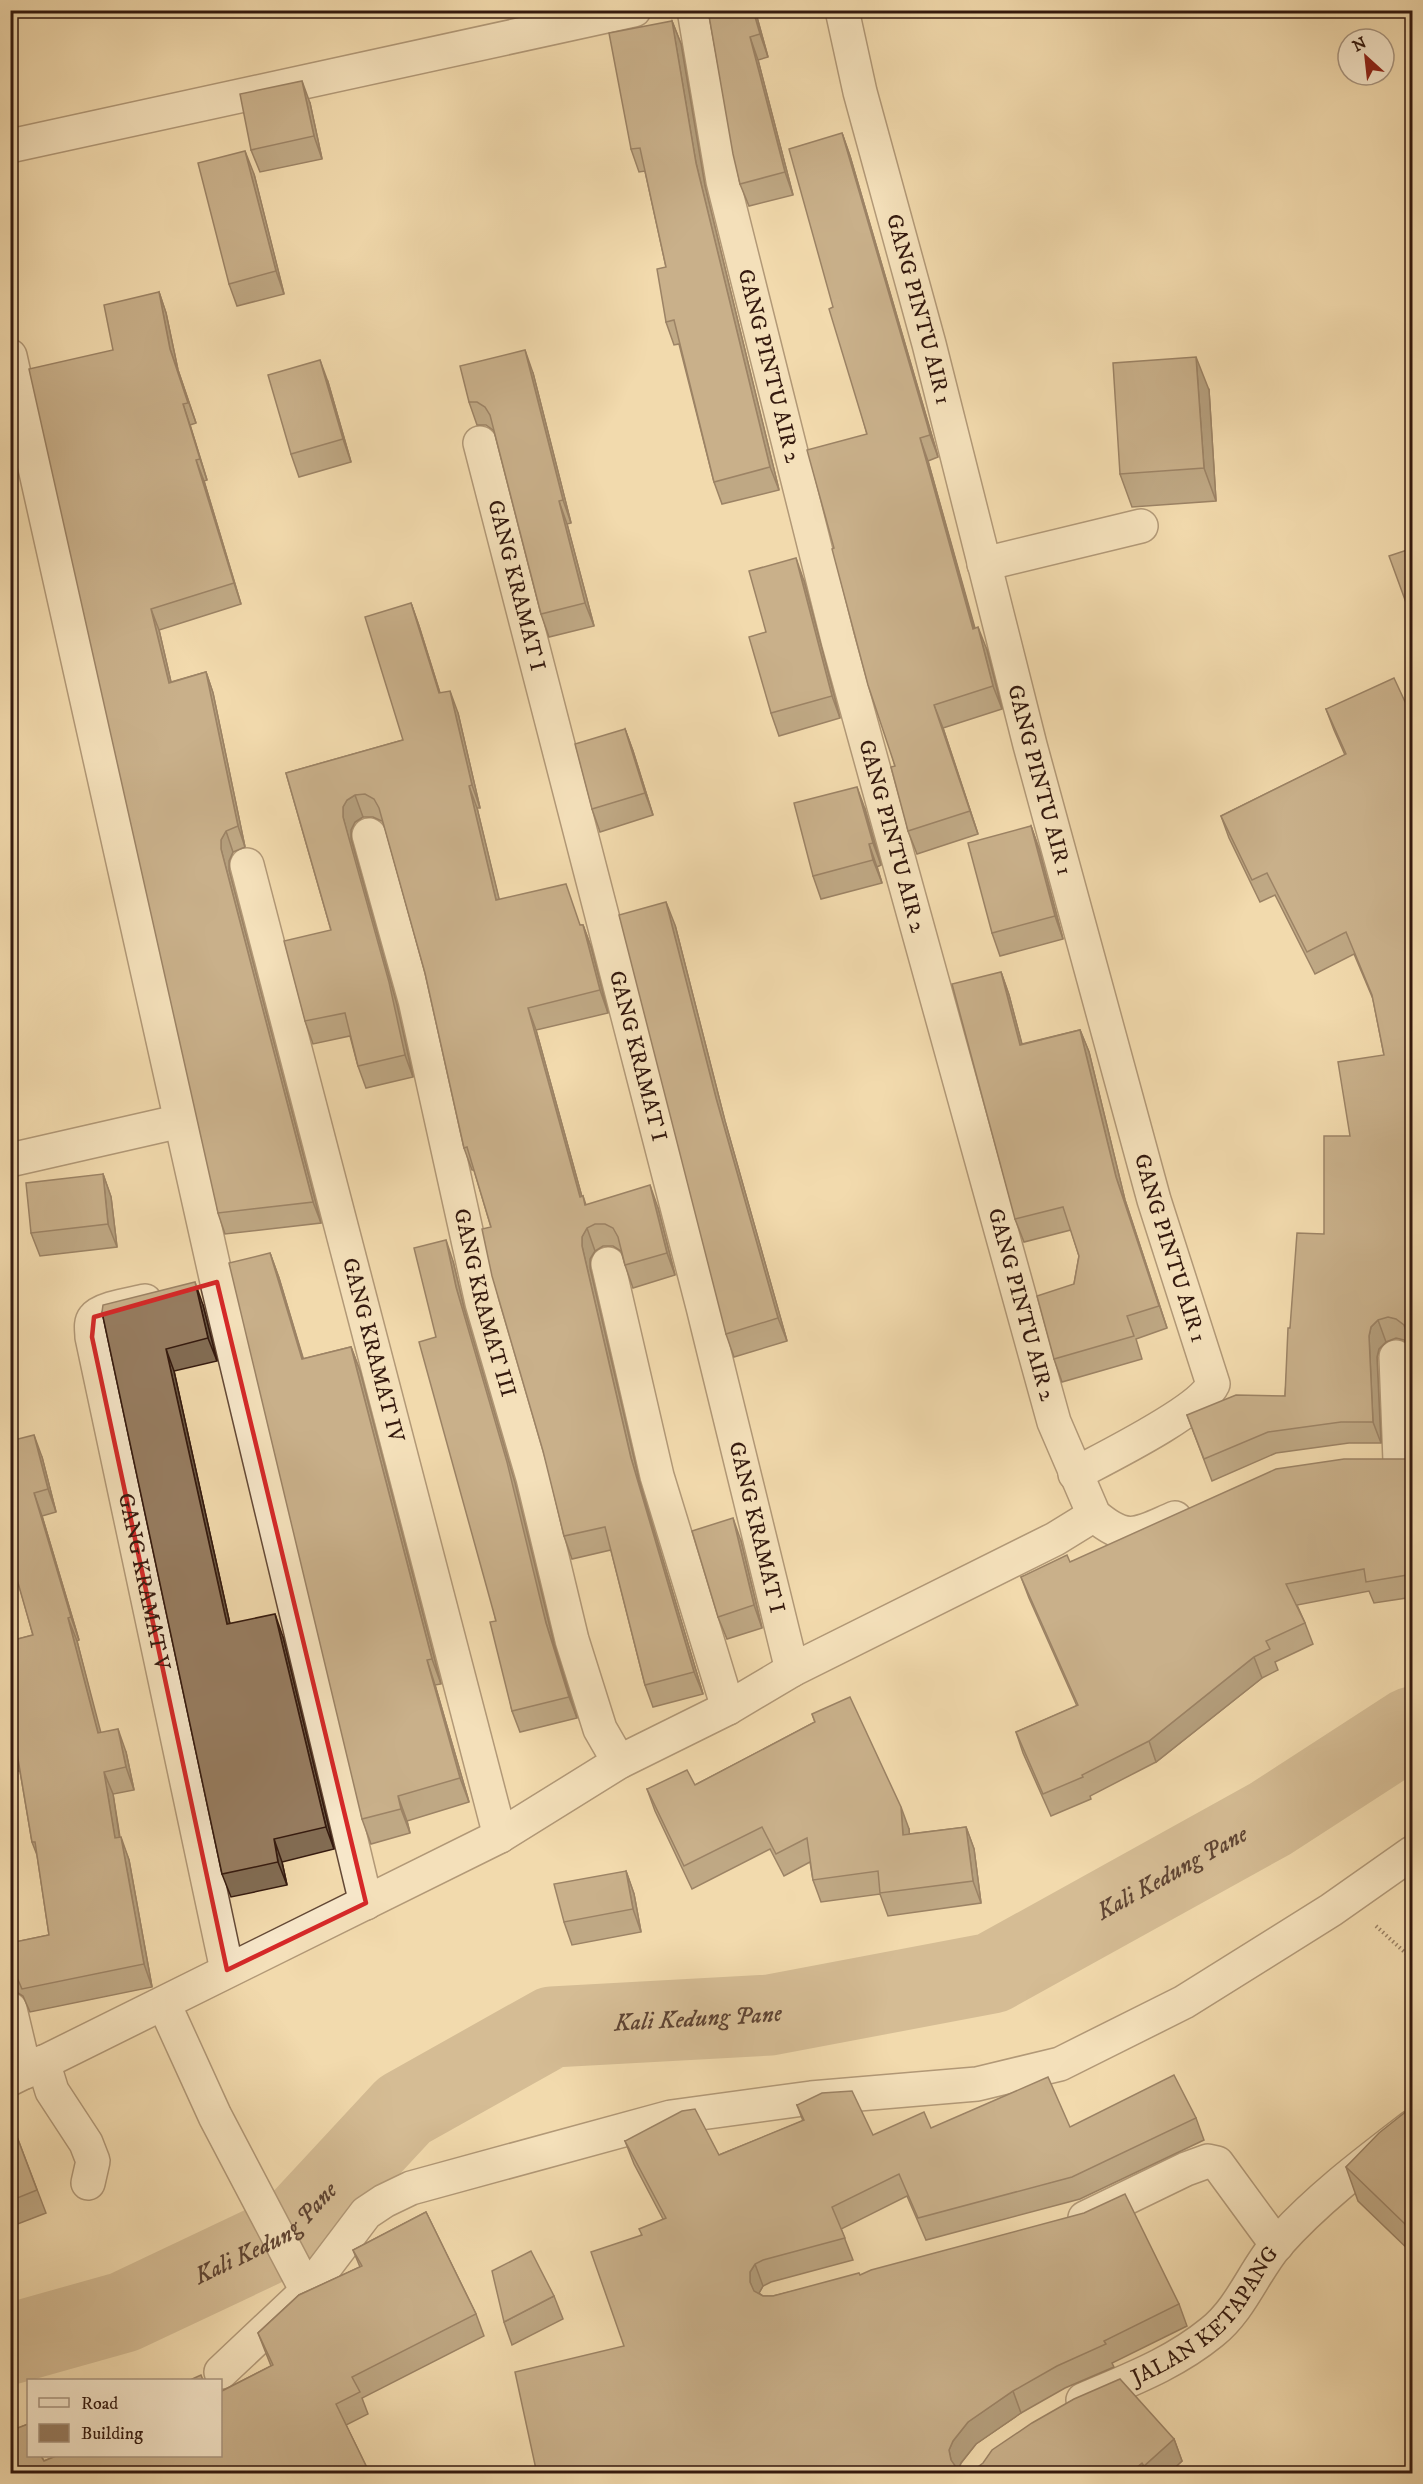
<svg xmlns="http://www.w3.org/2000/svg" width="1423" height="2484" viewBox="0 0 1423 2484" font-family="'IM FELL DW Pica',serif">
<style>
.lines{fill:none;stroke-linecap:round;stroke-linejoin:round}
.river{stroke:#b19877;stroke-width:81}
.minor-casing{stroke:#644936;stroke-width:36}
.path{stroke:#34190e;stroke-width:4;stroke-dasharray:1.5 3;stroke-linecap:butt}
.minor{stroke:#f7e7ca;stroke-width:33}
.wall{fill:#826c53;stroke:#34190e;stroke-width:1.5}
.shaded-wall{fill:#6a5844;stroke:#34190e;stroke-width:1.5}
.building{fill:#977d61;stroke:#34190e;stroke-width:1.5}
.marked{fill:none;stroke:#d62828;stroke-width:4.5;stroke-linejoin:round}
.labels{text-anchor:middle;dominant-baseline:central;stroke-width:5;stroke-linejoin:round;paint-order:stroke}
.street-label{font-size:22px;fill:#34190e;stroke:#f7e7ca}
.water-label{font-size:24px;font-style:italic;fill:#604533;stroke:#f7e7ca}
</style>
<rect width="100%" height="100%" fill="#f2daad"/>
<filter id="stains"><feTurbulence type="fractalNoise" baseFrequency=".00333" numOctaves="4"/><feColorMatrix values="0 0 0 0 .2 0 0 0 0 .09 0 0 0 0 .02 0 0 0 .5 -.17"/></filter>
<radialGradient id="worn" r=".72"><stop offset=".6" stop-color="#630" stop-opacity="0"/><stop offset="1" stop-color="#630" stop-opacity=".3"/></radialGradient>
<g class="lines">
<!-- river -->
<path class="river" id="s1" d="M10 2344 124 2312 289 2234 404 2110 552 2027 770 2015 992 1973 1270 1819 1412 1727"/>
<!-- minor casing -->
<g class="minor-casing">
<g id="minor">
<path id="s2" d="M694 10 723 181 838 640 1054 1422 1094 1515C1128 1544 1138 1534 1175 1518"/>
<path id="s3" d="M842 10 860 92 929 344 1030 745 1154 1200 1213 1384C1201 1411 1105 1458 1075 1474"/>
<polyline points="10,146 634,10"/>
<polyline points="10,356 217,1282 366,1903"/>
<path id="s4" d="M480 443 703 1307 792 1670"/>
<polyline points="984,564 1141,526"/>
<path id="s5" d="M369 835 415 1000 482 1303 533 1478 572 1640 600 1729 619 1762"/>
<path id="s6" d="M247 865 500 1836"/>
<polyline points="10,1160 181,1121"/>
<polyline points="608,1264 657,1476 728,1708"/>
<path id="s7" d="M145 1301C133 1304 101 1308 94 1318 90 1323 92 1331 92 1337L227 1970"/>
<polyline points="1396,1357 1400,1461"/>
<polyline points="164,2004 215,2116 307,2291"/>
<polyline points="10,2009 25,2072"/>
<polyline points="43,2062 52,2091 86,2143 93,2161 88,2183"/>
<polyline points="10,2079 500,1836 619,1762 728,1708 792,1670 1055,1539 1094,1515"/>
<polyline points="1085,2218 1186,2169 1208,2161 1217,2163 1277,2245"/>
<polyline points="221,2372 307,2291 366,2213 384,2201 411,2188 671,2117 811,2098 977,2084 1060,2064 1184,2002 1331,1910 1412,1853"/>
<path id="s8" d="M1083 2400C1129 2380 1173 2364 1212 2332 1241 2309 1254 2271 1277 2244 1317 2199 1365 2163 1412 2127"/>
</g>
</g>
<!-- path -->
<polyline class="path" points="1376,1926 1412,1959"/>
<!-- minor -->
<use href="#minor" class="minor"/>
</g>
<!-- wall -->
<g class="wall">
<polygon points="708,10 755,10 768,57 758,60 793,195 749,206 740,184"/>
<polygon points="672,21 681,44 705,186 779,490 722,504 714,482 679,344 674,345 666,322 666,267 645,171 639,172 631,149"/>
<polygon points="310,103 322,159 260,172 251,150"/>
<polygon points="842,133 850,156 935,446 938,457 928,461 975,628 987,650 1002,709 943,728 978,834 917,854 908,831 895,766 834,548 867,434 833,307"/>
<polygon points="254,174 284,294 237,306 229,284"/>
<polygon points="159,292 166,313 178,370 196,423 190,425 207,480 204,481 241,604 159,630 171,682 206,672 213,693 245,847 233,852 229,861 229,870 321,1223 225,1234 218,1213 113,350"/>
<polygon points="533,373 571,523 567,524 594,626 549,637 541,614 494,431 493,430 486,425 477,425 469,402"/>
<polygon points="328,382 351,462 299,477 291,454"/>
<polygon points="1209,390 1216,501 1132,507 1120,474"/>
<polygon points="1413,548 1413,621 1408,608"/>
<polygon points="804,581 840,718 779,736 771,713 766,632"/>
<polygon points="411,603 419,626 440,693 458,713 480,808 477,808 499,900 581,925 583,925 591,947 608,1013 536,1030 582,1197 583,1196 586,1205 658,1208 675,1275 633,1288 625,1265 621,1251 613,1246 603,1246 595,1251 590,1259 590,1268 639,1480 703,1694 653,1707 645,1685 611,1550 572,1559 564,1536 491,1227 474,1170 472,1170 464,1148 425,973 384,824 382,821 373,817 363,817 355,822 351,830 351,839 397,1005 413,1077 366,1088 358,1066 350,1036 313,1044 305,1021 331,930 286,773 403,740"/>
<polygon points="1326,709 1413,719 1413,1429 1410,1423 1407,1343 1404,1340 1396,1338 1386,1342 1379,1349 1377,1357 1381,1443 1349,1443 1276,1453 1212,1481 1187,1415 1285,1396 1290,1328 1324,1234 1350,1136 1384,1055 1373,999 1354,954 1315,974 1275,895 1260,902 1229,838 1221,816 1345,755 1334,730"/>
<polygon points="625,729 633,751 653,815 600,832 592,809"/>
<polygon points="865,809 881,865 877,867 882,883 821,899 813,876"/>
<polygon points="1031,826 1039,849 1063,939 1000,956 992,933"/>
<polygon points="675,925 725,1121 787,1341 734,1357 726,1334"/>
<polygon points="1001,972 1009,995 1022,1044 1080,1030 1089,1052 1125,1200 1167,1328 1136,1339 1142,1359 1062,1382 1054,1359 1074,1284 1079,1256 1071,1230 1024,1242 1015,1219"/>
<polygon points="103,1174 111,1197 117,1247 40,1256 31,1233"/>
<polygon points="270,1253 279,1278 303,1359 351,1347 360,1371 441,1684 435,1685 469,1802 407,1821 410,1833 371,1844 362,1819"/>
<polygon points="453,1261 464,1308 515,1483 554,1644 577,1718 520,1732 512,1711 496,1621 436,1337"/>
<polygon points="203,1305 217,1361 174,1371 230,1624 283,1637 334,1849 282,1862 287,1885 231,1897 222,1874 102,1312"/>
<polygon points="10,1441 42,1457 56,1512 42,1516 79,1640 77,1641 100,1733 126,1752 134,1790 113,1794 120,1837 129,1860 152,1987 30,2012 23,1996 15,1991 10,1991 10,1943 49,1935 37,1855 32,1842 20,1771 16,1771 10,1755 10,1641 33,1635 19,1585 10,1588"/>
<polygon points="1413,1457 1413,1597 1374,1603 1369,1591 1297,1605 1305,1623 1313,1644 1275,1662 1278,1670 1262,1678 1156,1762 1090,1796 1091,1799 1051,1816 1023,1753 1016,1732 1077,1706 1029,1598 1021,1577"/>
<polygon points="741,1541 762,1628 727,1639 718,1617"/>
<polygon points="812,1714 909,1829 909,1834 966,1827 974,1849 981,1903 888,1916 880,1894 821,1902 813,1880 810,1862 784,1876 770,1849 692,1889 655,1811 647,1789 695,1785 815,1722"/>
<polygon points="626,1871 634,1894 641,1932 572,1945 564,1922"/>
<polygon points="797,2105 873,2135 931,2128 1070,2127 1196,2118 1204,2140 1080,2199 926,2240 907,2196 841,2229 853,2260 771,2282 763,2286 759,2293 763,2296 773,2296 860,2275 1179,2304 1187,2326 1112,2363 1114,2367 1065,2388 1021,2413 976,2444 961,2463 959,2468 965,2470 1174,2439 1182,2461 1168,2474 537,2474 624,2346 641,2235 663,2219 634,2164 625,2141 719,2155 803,2121"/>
<polygon points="1413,2106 1413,2254 1358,2201 1346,2167"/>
<polygon points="10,2121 11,2121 46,2213 10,2227"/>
<polygon points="426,2212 476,2314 484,2336 362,2398 368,2414 346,2425 370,2474 10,2474 10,2431 28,2424 28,2456 41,2456 44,2461 56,2456 220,2456 220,2392 271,2366 258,2333 299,2295 360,2267 353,2250"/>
<polygon points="554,2296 563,2319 512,2345 504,2322"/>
</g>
<!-- shaded-wall -->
<g class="shaded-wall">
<polygon points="753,10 755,10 768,57 760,34"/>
<polygon points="672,21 681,44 705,186 779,490 770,467 696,163"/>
<polygon points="750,37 758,60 793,195 785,172"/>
<polygon points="302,81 310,103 322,159 314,136"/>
<polygon points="842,133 850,156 938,457 930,435"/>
<polygon points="245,151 254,174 284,294 276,271"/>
<polygon points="159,292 166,313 178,370 196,423 170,349"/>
<polygon points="525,350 533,373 571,523 563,500"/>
<polygon points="1196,357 1209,390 1216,501 1204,468"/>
<polygon points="320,360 328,382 351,462 343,439"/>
<polygon points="183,404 190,425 207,480 200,459"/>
<polygon points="920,438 928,461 981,652 973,629"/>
<polygon points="196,460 204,481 241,604 234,583"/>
<polygon points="559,501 567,524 594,626 585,603"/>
<polygon points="796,558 804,581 840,718 832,696"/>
<polygon points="411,603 419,626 447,716 439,693"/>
<polygon points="151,609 159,630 176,704 169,683"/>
<polygon points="978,627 987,650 1002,709 993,686"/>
<polygon points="206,672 213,693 245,847 238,826"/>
<polygon points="450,691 458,713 480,808 472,785"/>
<polygon points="934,705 943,728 978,834 970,811"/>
<polygon points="625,729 633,751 653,815 645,793"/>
<polygon points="469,786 477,808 505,923 496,900"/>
<polygon points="857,787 865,809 881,865 873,843"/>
<polygon points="355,795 363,817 355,822 351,830 351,839 397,1005 413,1077 405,1055 343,817 343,807 347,800"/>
<polygon points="1031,826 1039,849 1063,939 1055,916"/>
<polygon points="226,831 233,852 229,861 229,870 321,1223 313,1202 221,849 221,840"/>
<polygon points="869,844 877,867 882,883 873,860"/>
<polygon points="666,902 675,925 725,1121 787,1341 778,1318 716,1098"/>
<polygon points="583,925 591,947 608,1013 600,990"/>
<polygon points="1001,972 1009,995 1028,1068 1020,1045"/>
<polygon points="528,1008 536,1030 588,1219 580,1197"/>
<polygon points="1080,1030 1089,1052 1125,1200 1167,1328 1116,1177"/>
<polygon points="103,1174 111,1197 117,1247 108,1224"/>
<polygon points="650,1185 658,1208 675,1275 667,1253"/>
<polygon points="587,1228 595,1251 590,1259 590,1268 639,1480 703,1694 694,1672 631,1458 582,1246 582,1237"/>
<polygon points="446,1240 453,1261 464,1308 515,1483 554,1644 577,1718 569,1697 546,1623 456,1287"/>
<polygon points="270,1253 279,1278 311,1384 302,1359"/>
<polygon points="195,1282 203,1305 217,1361 208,1338"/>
<polygon points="1378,1320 1386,1342 1379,1349 1377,1357 1381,1443 1373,1422 1369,1336 1371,1327"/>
<polygon points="351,1347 360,1371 441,1684 432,1659"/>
<polygon points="166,1349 174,1371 235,1647 227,1624"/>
<polygon points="34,1435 42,1457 56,1512 48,1489"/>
<polygon points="34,1493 42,1516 79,1640 71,1617"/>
<polygon points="733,1518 741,1541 762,1628 754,1605"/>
<polygon points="275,1614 283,1637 334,1849 326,1827"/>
<polygon points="68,1618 77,1641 107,1756 98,1733"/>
<polygon points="1254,1657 1262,1678 1156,1762 1149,1741"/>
<polygon points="427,1660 435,1685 469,1802 460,1778"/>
<polygon points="118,1729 126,1752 134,1790 126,1767"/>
<polygon points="104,1772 113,1794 123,1861 115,1838"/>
<polygon points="398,1796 407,1821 410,1833 401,1809"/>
<polygon points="901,1807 909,1829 911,1857 903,1835"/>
<polygon points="966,1827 974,1849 981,1903 973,1881"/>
<polygon points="121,1837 129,1860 152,1987 144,1964"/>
<polygon points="274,1839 282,1862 287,1885 278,1862"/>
<polygon points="626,1871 634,1894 641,1932 633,1909"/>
<polygon points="1413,2217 1413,2245 1405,2224"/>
<polygon points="755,2264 763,2286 758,2295 758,2304 750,2282 750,2272"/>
<polygon points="1013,2391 1021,2413 976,2444 961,2463 957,2473 951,2460 949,2450 953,2441 968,2422"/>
<polygon points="1174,2439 1182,2461 1168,2474 1147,2474 1144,2466"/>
<polygon points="1142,2463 1146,2474 1129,2474"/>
</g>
<!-- building -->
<g class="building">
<polygon points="708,10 753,10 760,34 750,37 785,172 740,184 733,154"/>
<polygon points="672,21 696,163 770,467 714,482 674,320 666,322 657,269 666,267 640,148 631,149 609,33"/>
<polygon points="302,81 314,136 251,150 240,94"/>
<polygon points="842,133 927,424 930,435 920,438 973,629 978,627 993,686 934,705 970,811 908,831 891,767 895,766 868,685 832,549 834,548 807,450 867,434 829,309 833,307 789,149"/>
<polygon points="245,151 276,271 229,284 198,163"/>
<polygon points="159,292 170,349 188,403 183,404 200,459 196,460 234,583 151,609 169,683 206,672 238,826 226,831 221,840 221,849 313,1202 218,1213 29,369 113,350 104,305"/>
<polygon points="525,350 563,500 559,501 585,603 541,614 490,415 485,407 477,402 469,402 460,366"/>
<polygon points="1196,357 1204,468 1120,474 1113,363"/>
<polygon points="320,360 343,439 291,454 268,375"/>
<polygon points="1413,548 1413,606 1408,608 1389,556"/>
<polygon points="796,558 832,696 771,713 749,637 766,632 749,571"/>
<polygon points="411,603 439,693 450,691 472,785 469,786 496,900 566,884 580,925 583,925 600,990 528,1008 580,1197 583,1196 585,1205 650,1185 667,1253 625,1265 618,1237 613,1228 605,1224 595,1224 587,1228 582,1237 582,1246 631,1458 694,1672 645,1685 605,1527 564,1536 543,1451 492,1276 482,1229 491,1227 467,1147 464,1148 425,973 379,808 374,799 365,794 355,795 347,800 343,807 343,817 389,982 405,1055 358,1066 345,1013 305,1021 284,941 331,930 286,773 403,740 365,617"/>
<polygon points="1394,678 1413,719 1413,885 1406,888 1413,904 1413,1425 1410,1423 1407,1334 1404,1325 1396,1319 1388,1317 1378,1320 1371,1327 1369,1336 1373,1422 1341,1422 1268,1432 1204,1459 1187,1415 1236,1395 1285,1396 1288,1328 1290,1328 1297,1233 1324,1234 1324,1136 1350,1136 1338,1062 1384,1055 1372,995 1346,932 1307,952 1267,873 1252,880 1221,816 1346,754 1326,709"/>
<polygon points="625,729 645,793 592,809 575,744"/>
<polygon points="857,787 873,843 869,844 873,860 813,876 794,803"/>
<polygon points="1031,826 1055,916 992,933 968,843"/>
<polygon points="666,902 716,1098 778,1318 726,1334 619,915"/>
<polygon points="1001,972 1020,1045 1080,1030 1116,1177 1159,1306 1127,1316 1134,1336 1054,1359 1037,1296 1074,1284 1079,1256 1063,1207 1015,1219 952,984"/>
<polygon points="103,1174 108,1224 31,1233 26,1183"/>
<polygon points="446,1240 456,1287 507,1462 546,1623 569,1697 512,1711 490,1622 496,1621 419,1342 436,1337 414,1248"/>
<polygon points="270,1253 302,1359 351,1347 432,1659 427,1660 460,1778 398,1796 401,1809 362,1819 229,1263"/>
<polygon points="195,1282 208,1338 166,1349 227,1624 275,1614 326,1827 274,1839 278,1862 222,1874 102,1312 103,1305"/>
<polygon points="34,1435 48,1489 34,1493 71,1617 68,1618 98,1733 118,1729 126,1767 104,1772 115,1838 121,1837 144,1964 22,1989 15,1973 10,1970 10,1943 49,1935 35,1842 32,1842 16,1747 10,1748 10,1641 33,1635 12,1562 10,1562 10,1441"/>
<polygon points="1413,1457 1413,1574 1366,1582 1364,1569 1286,1584 1305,1623 1266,1641 1270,1649 1254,1657 1149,1741 1082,1775 1083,1777 1043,1794 1016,1732 1078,1705 1021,1577 1067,1555 1070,1562 1276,1469 1344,1459 1405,1459"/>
<polygon points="733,1518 754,1605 718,1617 692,1531"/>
<polygon points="850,1697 901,1807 903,1835 966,1827 973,1881 880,1893 878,1871 813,1880 807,1838 776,1854 762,1827 684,1866 647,1789 687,1770 695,1785 815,1722 812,1714"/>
<polygon points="626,1871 633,1909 564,1922 554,1884"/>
<polygon points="1174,2075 1196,2118 1072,2177 918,2218 899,2174 832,2207 845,2238 763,2260 755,2264 750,2272 750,2282 754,2291 763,2296 773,2296 859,2273 860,2275 871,2270 1084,2213 1125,2194 1179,2304 1104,2341 1106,2344 1057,2366 1013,2391 968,2422 953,2441 949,2450 951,2460 956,2467 965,2470 975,2469 983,2463 992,2450 1032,2423 1074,2399 1120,2379 1174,2439 1144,2466 1142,2463 1129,2474 537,2474 515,2372 624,2346 591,2252 642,2235 639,2229 666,2218 625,2141 682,2111 695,2109 719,2155 804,2120 797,2105 822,2093 852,2091 873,2135 924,2112 931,2128 1048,2077 1070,2127"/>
<polygon points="1413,2106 1413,2217 1405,2224 1346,2167 1379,2133"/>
<polygon points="10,2121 11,2121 37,2190 10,2201"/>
<polygon points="426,2212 476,2314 352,2377 360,2392 336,2404 370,2474 10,2474 10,2431 28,2424 28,2456 41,2456 44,2461 56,2456 220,2456 220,2392 273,2365 258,2333 299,2295 362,2266 353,2250"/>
<polygon points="531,2251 554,2296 504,2322 492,2271"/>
<polygon points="201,2375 203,2380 190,2380"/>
</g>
<!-- marked area -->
<path d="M0 0H1423V2484H0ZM217 1282 366 1903 227 1970 92 1337 94 1317Z" fill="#f2daad" fill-opacity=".55" fill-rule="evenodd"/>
<path class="marked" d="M217 1282 366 1903 227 1970 92 1337 94 1317Z"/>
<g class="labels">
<!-- street labels -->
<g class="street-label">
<text stroke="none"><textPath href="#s3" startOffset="309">GANG PINTU AIR 1</textPath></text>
<text stroke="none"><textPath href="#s2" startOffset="364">GANG PINTU AIR 2</textPath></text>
<text stroke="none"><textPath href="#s4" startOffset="147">GANG KRAMAT I</textPath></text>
<text stroke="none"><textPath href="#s3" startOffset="795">GANG PINTU AIR 1</textPath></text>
<text stroke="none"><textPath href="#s2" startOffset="850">GANG PINTU AIR 2</textPath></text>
<text stroke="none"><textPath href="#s4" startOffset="633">GANG KRAMAT I</textPath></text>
<text stroke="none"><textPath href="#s3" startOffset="1281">GANG PINTU AIR 1</textPath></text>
<text stroke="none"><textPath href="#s5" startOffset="482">GANG KRAMAT III</textPath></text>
<text stroke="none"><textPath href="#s2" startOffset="1336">GANG PINTU AIR 2</textPath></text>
<text stroke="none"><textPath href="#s6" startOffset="501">GANG KRAMAT IV</textPath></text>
<text stroke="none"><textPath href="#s4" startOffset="1119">GANG KRAMAT I</textPath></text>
<text stroke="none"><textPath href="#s7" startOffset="324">GANG KRAMAT V</textPath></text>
<text stroke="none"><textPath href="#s8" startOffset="152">JALAN KETAPANG</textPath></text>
</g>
<!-- water labels -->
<g class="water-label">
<text stroke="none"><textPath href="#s1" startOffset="1290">Kali Kedung Pane</textPath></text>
<text stroke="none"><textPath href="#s1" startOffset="786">Kali Kedung Pane</textPath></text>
<text stroke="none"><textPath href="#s1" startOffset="282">Kali Kedung Pane</textPath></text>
</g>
</g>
<!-- margin -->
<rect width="1423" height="2484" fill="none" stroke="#f2daad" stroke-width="36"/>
<rect x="12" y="12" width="1399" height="2460" fill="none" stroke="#34190e" stroke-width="3"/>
<rect x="18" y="18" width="1387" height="2448" fill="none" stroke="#34190e" stroke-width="1.5"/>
<!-- legend -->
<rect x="27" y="2379" width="195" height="78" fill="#f7e7ca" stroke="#a9957f" stroke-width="1.5"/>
<rect x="39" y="2398" width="30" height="9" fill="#f7e7ca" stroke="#a9957f" stroke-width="1.5"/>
<text x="81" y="2409" font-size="18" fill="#34190e">Road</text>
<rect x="39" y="2424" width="30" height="18" fill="#977d61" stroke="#a9957f" stroke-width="1.5"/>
<text x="81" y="2439" font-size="18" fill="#34190e">Building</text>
<!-- north arrow -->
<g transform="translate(1366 57) rotate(333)"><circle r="28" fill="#f7e7ca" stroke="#a9957f" stroke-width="1.5"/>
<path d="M0-4.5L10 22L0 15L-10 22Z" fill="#8f2418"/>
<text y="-9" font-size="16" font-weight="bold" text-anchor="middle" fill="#34190e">N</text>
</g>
<rect width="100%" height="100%" filter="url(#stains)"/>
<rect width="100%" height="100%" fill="url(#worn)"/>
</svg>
